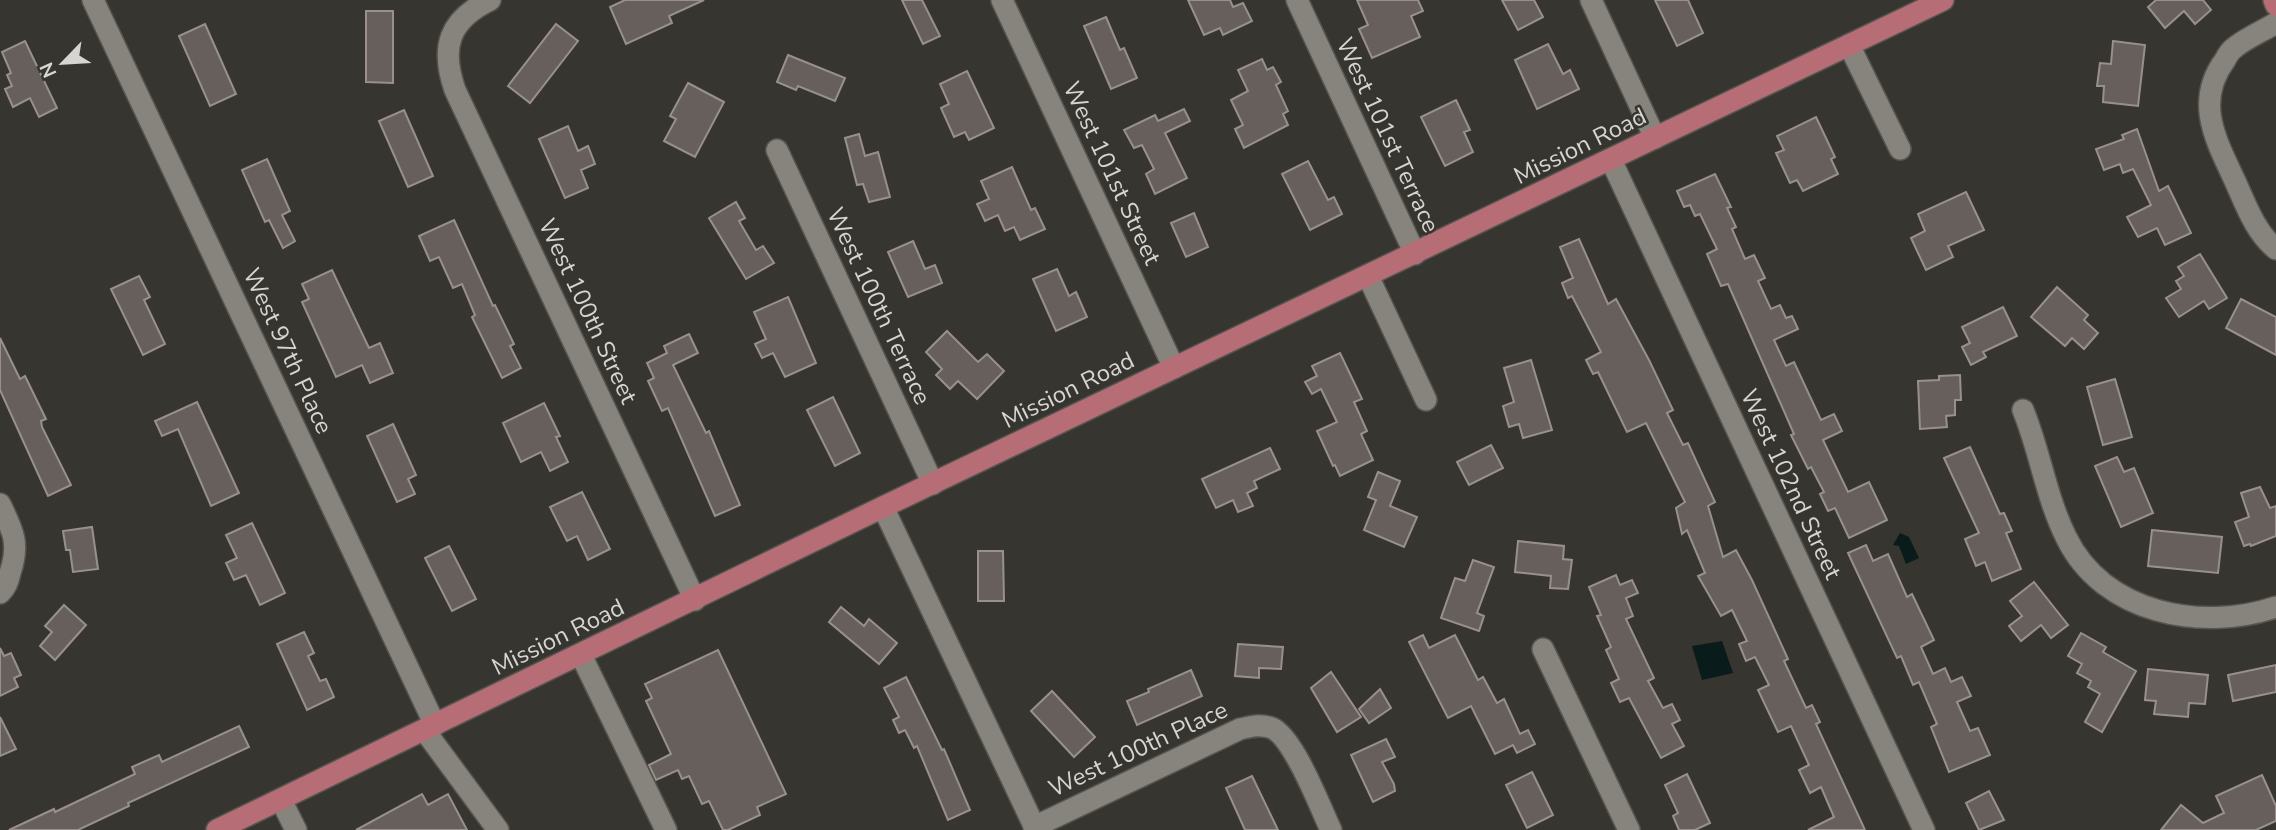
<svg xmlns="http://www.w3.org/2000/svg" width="2276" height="830" viewBox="0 0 2276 830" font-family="'Nunito Sans',sans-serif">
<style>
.water{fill:#0a1b1b}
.building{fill:#665f5c;stroke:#99908e;stroke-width:2}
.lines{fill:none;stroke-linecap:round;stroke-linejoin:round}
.minor-casing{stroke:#55544f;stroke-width:24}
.major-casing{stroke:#55544f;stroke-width:24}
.minor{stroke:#86847d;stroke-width:21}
.major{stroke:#b76d76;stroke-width:21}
.labels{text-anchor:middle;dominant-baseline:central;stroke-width:5;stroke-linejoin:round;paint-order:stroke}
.street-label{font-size:24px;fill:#d6d5d1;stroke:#37352f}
</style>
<rect width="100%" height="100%" fill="#37352f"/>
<!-- water -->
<g class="water">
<polygon points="1900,533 1909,537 1919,558 1906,564 1899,546 1893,545"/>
<polygon points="1722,641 1733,673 1702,680 1692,646"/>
</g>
<!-- building -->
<g class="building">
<polygon points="625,0 704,0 669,16 672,23 626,44 610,7"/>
<polygon points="902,0 922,0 940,36 923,44"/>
<polygon points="1188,0 1230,0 1233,7 1243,3 1252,21 1223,35 1220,28 1204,35"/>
<polygon points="1357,0 1418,0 1423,11 1411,16 1420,37 1372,58 1359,29 1368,25"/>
<polygon points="1502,0 1534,0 1543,17 1518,30"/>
<polygon points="1655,0 1688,0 1703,33 1677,46"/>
<polygon points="2156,0 2203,0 2211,10 2195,24 2184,11 2165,28 2148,7"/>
<polygon points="366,11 393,11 393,83 366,82"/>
<polygon points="1106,17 1120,50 1124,48 1137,78 1111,89 1084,26"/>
<polygon points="205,24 236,94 210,106 179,36"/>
<polygon points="556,24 578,41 530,103 508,86"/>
<polygon points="25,41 57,108 39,117 30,98 13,107 5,89 12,86 7,75 11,73 2,52"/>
<polygon points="2113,41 2145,45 2138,106 2103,102 2104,86 2097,86 2100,63 2111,64"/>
<polygon points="1548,44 1563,74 1570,70 1579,89 1537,109 1515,60"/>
<polygon points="788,55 845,78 835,101 798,86 796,90 777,82"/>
<polygon points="1262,59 1267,70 1273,67 1281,82 1276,85 1288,111 1283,114 1288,125 1244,148 1235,129 1243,125 1231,100 1248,91 1238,70"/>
<polygon points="967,71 994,128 969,140 965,132 954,137 941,108 949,104 940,84"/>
<polygon points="688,83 724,102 695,157 664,141 676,119 670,116"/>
<polygon points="1456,100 1470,130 1464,132 1473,152 1445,166 1421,117"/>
<polygon points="1184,109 1190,121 1165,133 1187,178 1155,194 1146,174 1154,169 1142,145 1134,148 1124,130 1155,115 1158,121"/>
<polygon points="404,110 433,176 408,187 379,121"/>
<polygon points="1816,117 1835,157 1831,159 1838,174 1803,191 1797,180 1790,183 1776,153 1784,150 1777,136"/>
<polygon points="568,126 578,151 588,146 595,164 581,170 588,188 565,198 539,139"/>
<polygon points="2137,129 2159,191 2168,186 2191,233 2165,245 2157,228 2138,237 2127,217 2151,205 2133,169 2123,173 2120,164 2104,170 2096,149 2124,139 2122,135"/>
<polygon points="859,134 865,156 878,152 890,197 869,202 863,184 857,185 845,138"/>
<polygon points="267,159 290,211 282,215 295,241 283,248 269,220 265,222 242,170"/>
<polygon points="1308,161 1328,200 1334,197 1342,214 1310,230 1282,174"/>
<polygon points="1012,167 1031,210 1035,208 1045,229 1020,240 1014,227 1005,231 998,215 985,221 977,204 989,199 981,181"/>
<polygon points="1715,174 1731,207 1727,208 1736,227 1732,229 1745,259 1754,255 1765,278 1758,281 1771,309 1780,305 1786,318 1792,316 1798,329 1774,340 1786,366 1794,362 1821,420 1834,414 1842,431 1823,440 1848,492 1869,482 1887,520 1849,538 1835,508 1828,511 1820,494 1824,492 1811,467 1808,469 1791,435 1794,434 1728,284 1721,286 1707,254 1717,249 1700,214 1695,216 1690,205 1684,207 1677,191"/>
<polygon points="1966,192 1984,230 1948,246 1953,257 1926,270 1911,238 1925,231 1918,214"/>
<polygon points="736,202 745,218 739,221 756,250 763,246 774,263 746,279 709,218"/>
<polygon points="1194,213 1208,247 1186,257 1171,223"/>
<polygon points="454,220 493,306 495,305 514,344 510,346 521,368 502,378 472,317 475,315 462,284 453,288 439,257 430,261 419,236"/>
<polygon points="1579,239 1608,304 1616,299 1649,360 1673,410 1667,413 1683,445 1688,443 1715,502 1708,506 1723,557 1736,550 1752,580 1788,659 1784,661 1806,708 1812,705 1820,722 1816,724 1865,830 1808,830 1834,817 1821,787 1810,793 1799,770 1809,765 1791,726 1778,732 1758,690 1769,685 1755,657 1746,661 1739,644 1747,641 1732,610 1721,616 1698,576 1705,573 1687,530 1682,534 1676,508 1685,502 1646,423 1627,432 1598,372 1593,374 1586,360 1601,352 1572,296 1568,298 1562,283 1573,278 1560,247"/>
<polygon points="913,241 925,269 935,265 942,283 908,297 888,252"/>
<polygon points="2200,254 2227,298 2209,309 2204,301 2179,317 2166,298 2181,289 2176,281 2184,276 2178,267"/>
<polygon points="1057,269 1069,296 1076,292 1087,317 1056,331 1033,279"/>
<polygon points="332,270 369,348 380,343 393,373 370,383 362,365 336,377 302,302 309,299 302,284"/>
<polygon points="139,276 150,297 144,300 165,344 143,355 111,289"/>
<polygon points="2057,287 2088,315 2084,320 2098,333 2084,349 2072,338 2065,346 2031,317"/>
<polygon points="788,297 816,363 785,377 773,353 762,358 755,344 766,339 754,312"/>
<polygon points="2241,299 2276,317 2276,355 2226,328"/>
<polygon points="2003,307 2017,336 1983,352 1986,357 1971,365 1962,347 1970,343 1962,327"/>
<polygon points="947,331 978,362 987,354 1004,371 977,399 958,381 950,389 936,375 942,369 926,352"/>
<polygon points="689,334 698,353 673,365 706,433 709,431 740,505 715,516 668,408 662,411 648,381 654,378 647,363 667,353 664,346"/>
<polygon points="0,338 20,379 25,376 46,419 41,421 42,427 71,485 48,496 0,390"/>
<polygon points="1340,353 1362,399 1354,402 1367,431 1361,434 1373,460 1340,476 1335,465 1333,466 1317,431 1337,422 1321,389 1312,394 1305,382 1317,376 1312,366"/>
<polygon points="1531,360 1552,430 1523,438 1519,424 1509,427 1503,406 1514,402 1504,368"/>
<polygon points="1960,375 1961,400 1955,400 1955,415 1946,416 1947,427 1920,429 1918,381 1939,380 1939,376"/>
<polygon points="2115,379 2132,437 2103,445 2087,387"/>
<polygon points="833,397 860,453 835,466 807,410"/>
<polygon points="197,402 239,493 211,506 178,429 162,436 155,421"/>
<polygon points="544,403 560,436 556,437 568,462 550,471 541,452 521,462 503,423"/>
<polygon points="393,424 416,475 408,479 415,494 397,502 367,436"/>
<polygon points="1491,445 1503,468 1469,485 1457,462"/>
<polygon points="1970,447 2000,514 2004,513 2012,531 2006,533 2021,569 1992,581 1985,562 1976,566 1965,539 1979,533 1944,458"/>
<polygon points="1270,448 1280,469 1254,481 1257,488 1247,493 1253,506 1238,512 1233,500 1216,508 1202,479"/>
<polygon points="2117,457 2124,472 2134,468 2153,513 2121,527 2095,466"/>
<polygon points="1378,472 1400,481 1390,506 1417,517 1404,547 1364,530 1376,500 1368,497"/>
<polygon points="2260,487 2270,508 2276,506 2276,536 2251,546 2250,544 2244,546 2235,522 2249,517 2241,493"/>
<polygon points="582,492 610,549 588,560 577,536 567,541 550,507"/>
<polygon points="252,523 285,593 260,605 246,575 234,580 226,563 237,558 226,535"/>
<polygon points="92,527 98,569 73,572 70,550 66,550 63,531"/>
<polygon points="2152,530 2222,537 2218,573 2148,566"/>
<polygon points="1518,541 1564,546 1563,559 1572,560 1568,589 1550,588 1551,576 1515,572"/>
<polygon points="1866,545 1873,561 1888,554 1907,597 1912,594 1934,640 1921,647 1933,674 1945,668 1951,682 1962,677 1971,696 1957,702 1970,731 1978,728 1990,755 1949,772 1931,727 1937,724 1919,682 1913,685 1901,656 1897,658 1848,553"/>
<polygon points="449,546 476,599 452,611 425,558"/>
<polygon points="978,551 1003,551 1004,601 978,601"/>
<polygon points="1473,560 1494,567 1477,613 1484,616 1479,631 1441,618 1455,578 1465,581"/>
<polygon points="1616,575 1620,585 1632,580 1638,593 1626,598 1633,616 1626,619 1654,678 1648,681 1663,708 1672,704 1680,720 1672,724 1684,746 1661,758 1629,698 1620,702 1611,683 1619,679 1606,650 1611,647 1597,616 1601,615 1589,587"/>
<polygon points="2034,582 2068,625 2051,638 2041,625 2021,641 2009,626 2022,616 2010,601"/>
<polygon points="64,605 86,625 55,660 40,646 52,632 45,626"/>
<polygon points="841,607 864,626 869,619 897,643 879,664 829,622"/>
<polygon points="304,632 314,653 308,656 320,681 326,679 334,697 307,710 277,644"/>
<polygon points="2081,633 2106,647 2103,652 2136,671 2102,732 2085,722 2100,694 2088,687 2091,681 2077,673 2082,664 2068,656"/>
<polygon points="1423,635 1429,648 1455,635 1478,680 1483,677 1497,703 1504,699 1520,734 1528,730 1535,744 1517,753 1513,745 1495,754 1471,706 1448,718 1409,642"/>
<polygon points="1238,644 1283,647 1281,669 1259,668 1259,678 1235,676"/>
<polygon points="0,648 4,656 11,653 21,675 14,678 18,687 0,696"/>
<polygon points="718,650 786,794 757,807 760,815 728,830 723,830 709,801 702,804 689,776 682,779 678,770 656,780 649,765 671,754 646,701 652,698 645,684"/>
<polygon points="2276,665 2276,692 2233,701 2228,675"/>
<polygon points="2148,669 2208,675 2205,704 2189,703 2188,717 2154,714 2156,701 2145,700"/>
<polygon points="1191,670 1202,696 1137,725 1127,701 1149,692 1148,689"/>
<polygon points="1331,672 1361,717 1337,732 1311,688"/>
<polygon points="906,677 942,750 944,749 970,810 948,820 917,746 914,748 905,730 899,733 893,720 899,717 884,688"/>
<polygon points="1380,689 1391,708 1369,723 1359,709"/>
<polygon points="1052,691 1095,737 1074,757 1031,711"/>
<polygon points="0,717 16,749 0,756"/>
<polygon points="239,726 249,747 128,803 129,806 78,830 9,830 54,809 55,812 135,774 132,767 159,755 162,762"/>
<polygon points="1386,739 1395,757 1382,762 1394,784 1395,791 1373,802 1351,755"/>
<polygon points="1532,772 1553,815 1527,828 1506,785"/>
<polygon points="1687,774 1710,823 1695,830 1679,830 1673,816 1678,813 1665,785"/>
<polygon points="2262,775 2276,806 2276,821 2256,830 2161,830 2181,805 2203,823 2224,813 2216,796"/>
<polygon points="1252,776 1278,830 1245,830 1226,788"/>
<polygon points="1989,791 2004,820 1979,830 1966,803"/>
<polygon points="422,794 428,805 448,794 467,830 356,830"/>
</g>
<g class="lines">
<!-- minor casing -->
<g class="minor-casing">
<g id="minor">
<polyline points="93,0 435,725"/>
<path d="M490 0C449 20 440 47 455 90L695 600"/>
<polyline points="1002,0 1174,368"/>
<polyline points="1297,0 1415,254"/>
<polyline points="1591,0 1655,138"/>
<path d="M2276 23C2263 31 2246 38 2234 48 2230 51 2227 56 2225 60 2194 102 2216 140 2235 181 2246 205 2255 232 2276 249"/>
<polyline points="1849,45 1900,149"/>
<polyline points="777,150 933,484"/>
<polyline points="1611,160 1924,830"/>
<polyline points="1368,276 1426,400"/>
<path d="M2023 410C2040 451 2046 497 2066 537 2103 614 2202 632 2276 607"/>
<path d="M0 504C13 531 20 543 10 573 8 582 6 587 0 593"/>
<polyline points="883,507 1036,830"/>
<polyline points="1543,649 1629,830"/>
<polyline points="581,655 666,830"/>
<polyline points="425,731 498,830"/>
<polyline points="281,800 296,830"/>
<path d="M1034 827 1240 729C1251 726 1261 724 1272 728 1294 738 1320 807 1331 830"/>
</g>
</g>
<!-- major casing -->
<g class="major-casing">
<g id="major">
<polyline points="2274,0 2276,5"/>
<polyline points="217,830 883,507 1943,0"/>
</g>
</g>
<!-- minor -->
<use href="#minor" class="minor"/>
<!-- major -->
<use href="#major" class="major"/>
</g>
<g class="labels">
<!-- street labels -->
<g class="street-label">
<text transform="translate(1388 135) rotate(65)">West 101st Terrace</text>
<text transform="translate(1580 146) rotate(-26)">Mission Road</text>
<text transform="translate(1112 173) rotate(65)">West 101st Street</text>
<text transform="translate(879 306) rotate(65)">West 100th Terrace</text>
<text transform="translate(588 311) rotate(65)">West 100th Street</text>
<text transform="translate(288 351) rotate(65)">West 97th Place</text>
<text transform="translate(1068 390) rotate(-26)">Mission Road</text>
<text transform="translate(1791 484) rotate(65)">West 102nd Street</text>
<text transform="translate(558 637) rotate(-26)">Mission Road</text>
<text transform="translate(1138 749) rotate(-25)">West 100th Place</text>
</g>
</g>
<!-- north arrow -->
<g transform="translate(63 63) rotate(245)" stroke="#37352f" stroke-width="5" paint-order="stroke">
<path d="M0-5L12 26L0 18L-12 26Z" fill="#d6d5d1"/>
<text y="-10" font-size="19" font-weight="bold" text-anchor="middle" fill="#d6d5d1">N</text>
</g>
</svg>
